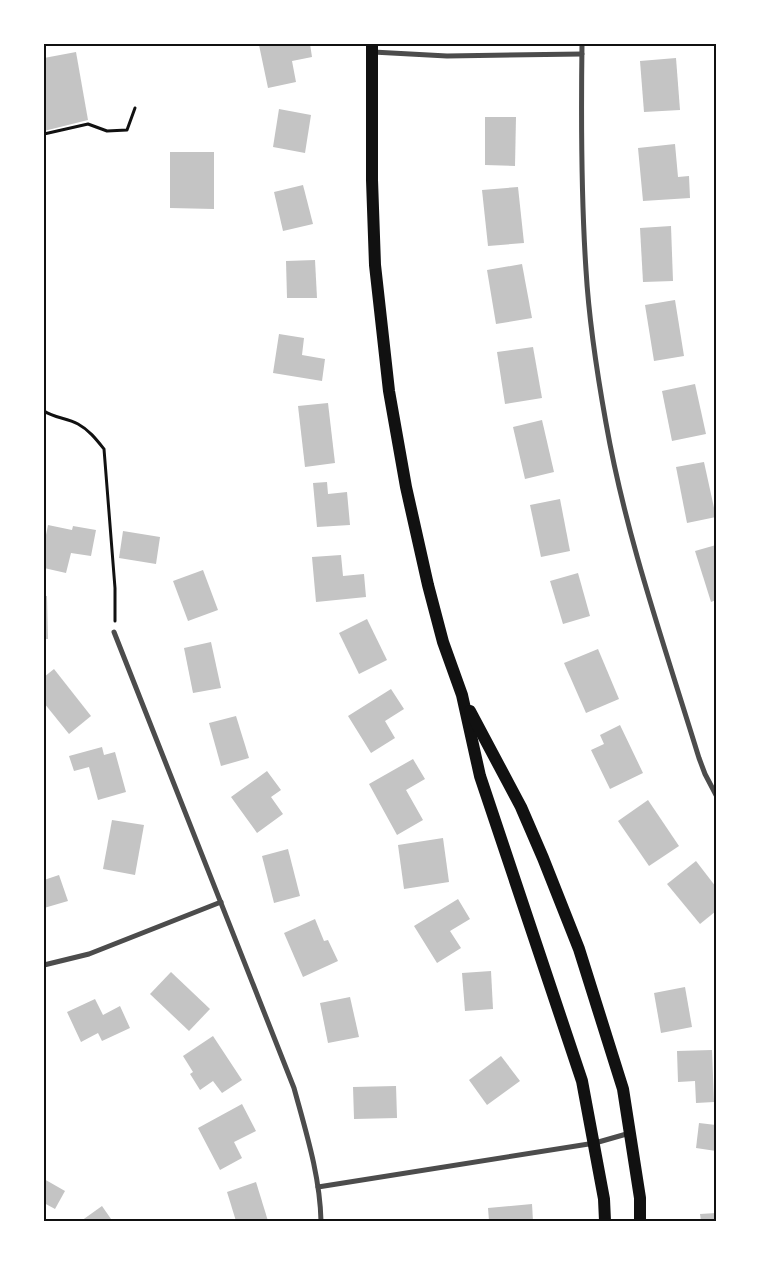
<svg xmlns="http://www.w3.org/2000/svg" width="760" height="1265" viewBox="0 0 760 1265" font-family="Lora,serif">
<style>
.building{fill:#c4c4c4}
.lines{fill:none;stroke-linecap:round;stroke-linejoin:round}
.path{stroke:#111;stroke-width:3}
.minor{stroke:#4c4c4c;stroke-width:5}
.primary{stroke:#111;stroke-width:12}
.neatline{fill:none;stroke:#111;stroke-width:2}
</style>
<rect width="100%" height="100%" fill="#fff"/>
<!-- building -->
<g class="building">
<polygon points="266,44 310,44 312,57 292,61 296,82 268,88 259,45"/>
<polygon points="76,52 88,120 44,131 44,58"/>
<polygon points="676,58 680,110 644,112 640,61"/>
<polygon points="279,109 311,115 305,153 273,147"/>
<polygon points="485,117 516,117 515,166 485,165"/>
<polygon points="675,144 678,177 689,176 690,198 643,201 638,148"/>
<polygon points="170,152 214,152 214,209 170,208"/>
<polygon points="303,185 313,224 283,231 274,192"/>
<polygon points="518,187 524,243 488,246 482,190"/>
<polygon points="671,226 673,281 643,282 640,228"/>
<polygon points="315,260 317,298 287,298 286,261"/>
<polygon points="522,264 532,318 496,324 487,270"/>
<polygon points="675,300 684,356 654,361 645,305"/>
<polygon points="279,334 304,338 302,355 325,359 322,381 273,373"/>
<polygon points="533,347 542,398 505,404 497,352"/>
<polygon points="695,384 706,434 672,441 662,391"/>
<polygon points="328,403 335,463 305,467 298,406"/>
<polygon points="542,420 554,472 525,479 513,427"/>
<polygon points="704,462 716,517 687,523 676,467"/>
<polygon points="327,482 328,494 347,492 350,525 317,527 313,483"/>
<polygon points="560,499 570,551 541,557 530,505"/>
<polygon points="48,525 72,530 73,526 96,530 91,556 71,553 66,573 44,568 44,545"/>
<polygon points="123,531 160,537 156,564 119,558"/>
<polygon points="716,545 716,600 711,602 695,551"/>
<polygon points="341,555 343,576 364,574 366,597 316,602 312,557"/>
<polygon points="203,570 218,610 188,621 173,581"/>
<polygon points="578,573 590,616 563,624 550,581"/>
<polygon points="44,596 47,596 48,639 44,639"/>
<polygon points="367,619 387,660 359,674 339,633"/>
<polygon points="211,642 221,688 193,693 184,648"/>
<polygon points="598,649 619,699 586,713 564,663"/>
<polygon points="54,669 91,716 69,734 44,703 44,677"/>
<polygon points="391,689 404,709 385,721 395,738 371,753 348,716"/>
<polygon points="236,716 249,758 221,766 209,723"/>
<polygon points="620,725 643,773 610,789 591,750 604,744 600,735"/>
<polygon points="102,747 104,755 115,752 126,792 98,800 89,767 74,771 69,756"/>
<polygon points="413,759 425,779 406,790 423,820 397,835 369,784"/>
<polygon points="267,771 281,790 271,797 283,814 257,833 231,797"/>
<polygon points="648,800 679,846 649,866 618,821"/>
<polygon points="112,820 144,825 135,875 103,869"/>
<polygon points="443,838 449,882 404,889 398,845"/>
<polygon points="288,849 300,896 274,903 262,856"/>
<polygon points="696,861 716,887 716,911 700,924 667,884"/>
<polygon points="59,875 68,901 44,908 44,880"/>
<polygon points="458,899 470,919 450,931 461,948 437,963 414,926"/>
<polygon points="315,919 324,941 328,940 338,961 303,977 284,933"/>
<polygon points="491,971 493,1009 465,1011 462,973"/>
<polygon points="171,972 210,1009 189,1031 150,994"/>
<polygon points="685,987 692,1027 661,1033 654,993"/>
<polygon points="350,997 359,1037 328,1043 320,1003"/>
<polygon points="95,999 103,1015 120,1006 130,1028 102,1041 98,1033 81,1042 67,1012"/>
<polygon points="213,1036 242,1080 222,1093 213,1081 200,1090 190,1074 193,1072 183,1056"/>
<polygon points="712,1050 714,1102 696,1103 695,1081 678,1082 677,1051"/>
<polygon points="501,1056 520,1081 487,1105 469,1080"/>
<polygon points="396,1086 397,1118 354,1119 353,1087"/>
<polygon points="242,1104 256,1131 234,1142 242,1158 220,1170 198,1128"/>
<polygon points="699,1123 716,1125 716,1151 696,1148"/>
<polygon points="44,1179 65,1191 55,1209 44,1203"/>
<polygon points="256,1182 268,1221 236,1221 227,1192"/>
<polygon points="532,1204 533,1221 489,1221 488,1208"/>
<polygon points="102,1206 111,1219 108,1221 81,1221"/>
<polygon points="716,1213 716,1221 701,1221 700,1214"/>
</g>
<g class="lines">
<!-- path -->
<g class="path">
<polyline points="44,134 88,124 107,131 127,130 135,108"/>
<path d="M44 411C54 418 67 418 78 424 89 430 96 439 104 449L115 588V621"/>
</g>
<!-- minor -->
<g class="minor">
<path d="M582 44C581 119 581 195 586 270 589 321 597 373 606 423 626 537 665 647 699 758L705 774 716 795"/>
<polyline points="373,52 447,56 582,54"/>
<path d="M114 632 294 1088C306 1132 320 1176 321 1221"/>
<polyline points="44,965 89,954 221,902"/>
<polyline points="318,1187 595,1143 630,1133"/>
</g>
<!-- primary -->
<g class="primary">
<polyline points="372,44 372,180 375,265 389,391 406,487 428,585 443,642 462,695 480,776 582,1081 604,1199 605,1221"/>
<polyline points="470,711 521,807 543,858 579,949 623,1089 640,1198 640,1221"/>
</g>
</g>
<!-- border -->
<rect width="760" height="1265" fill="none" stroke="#ffffff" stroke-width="90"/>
<rect x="45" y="45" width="670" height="1175" class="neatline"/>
</svg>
